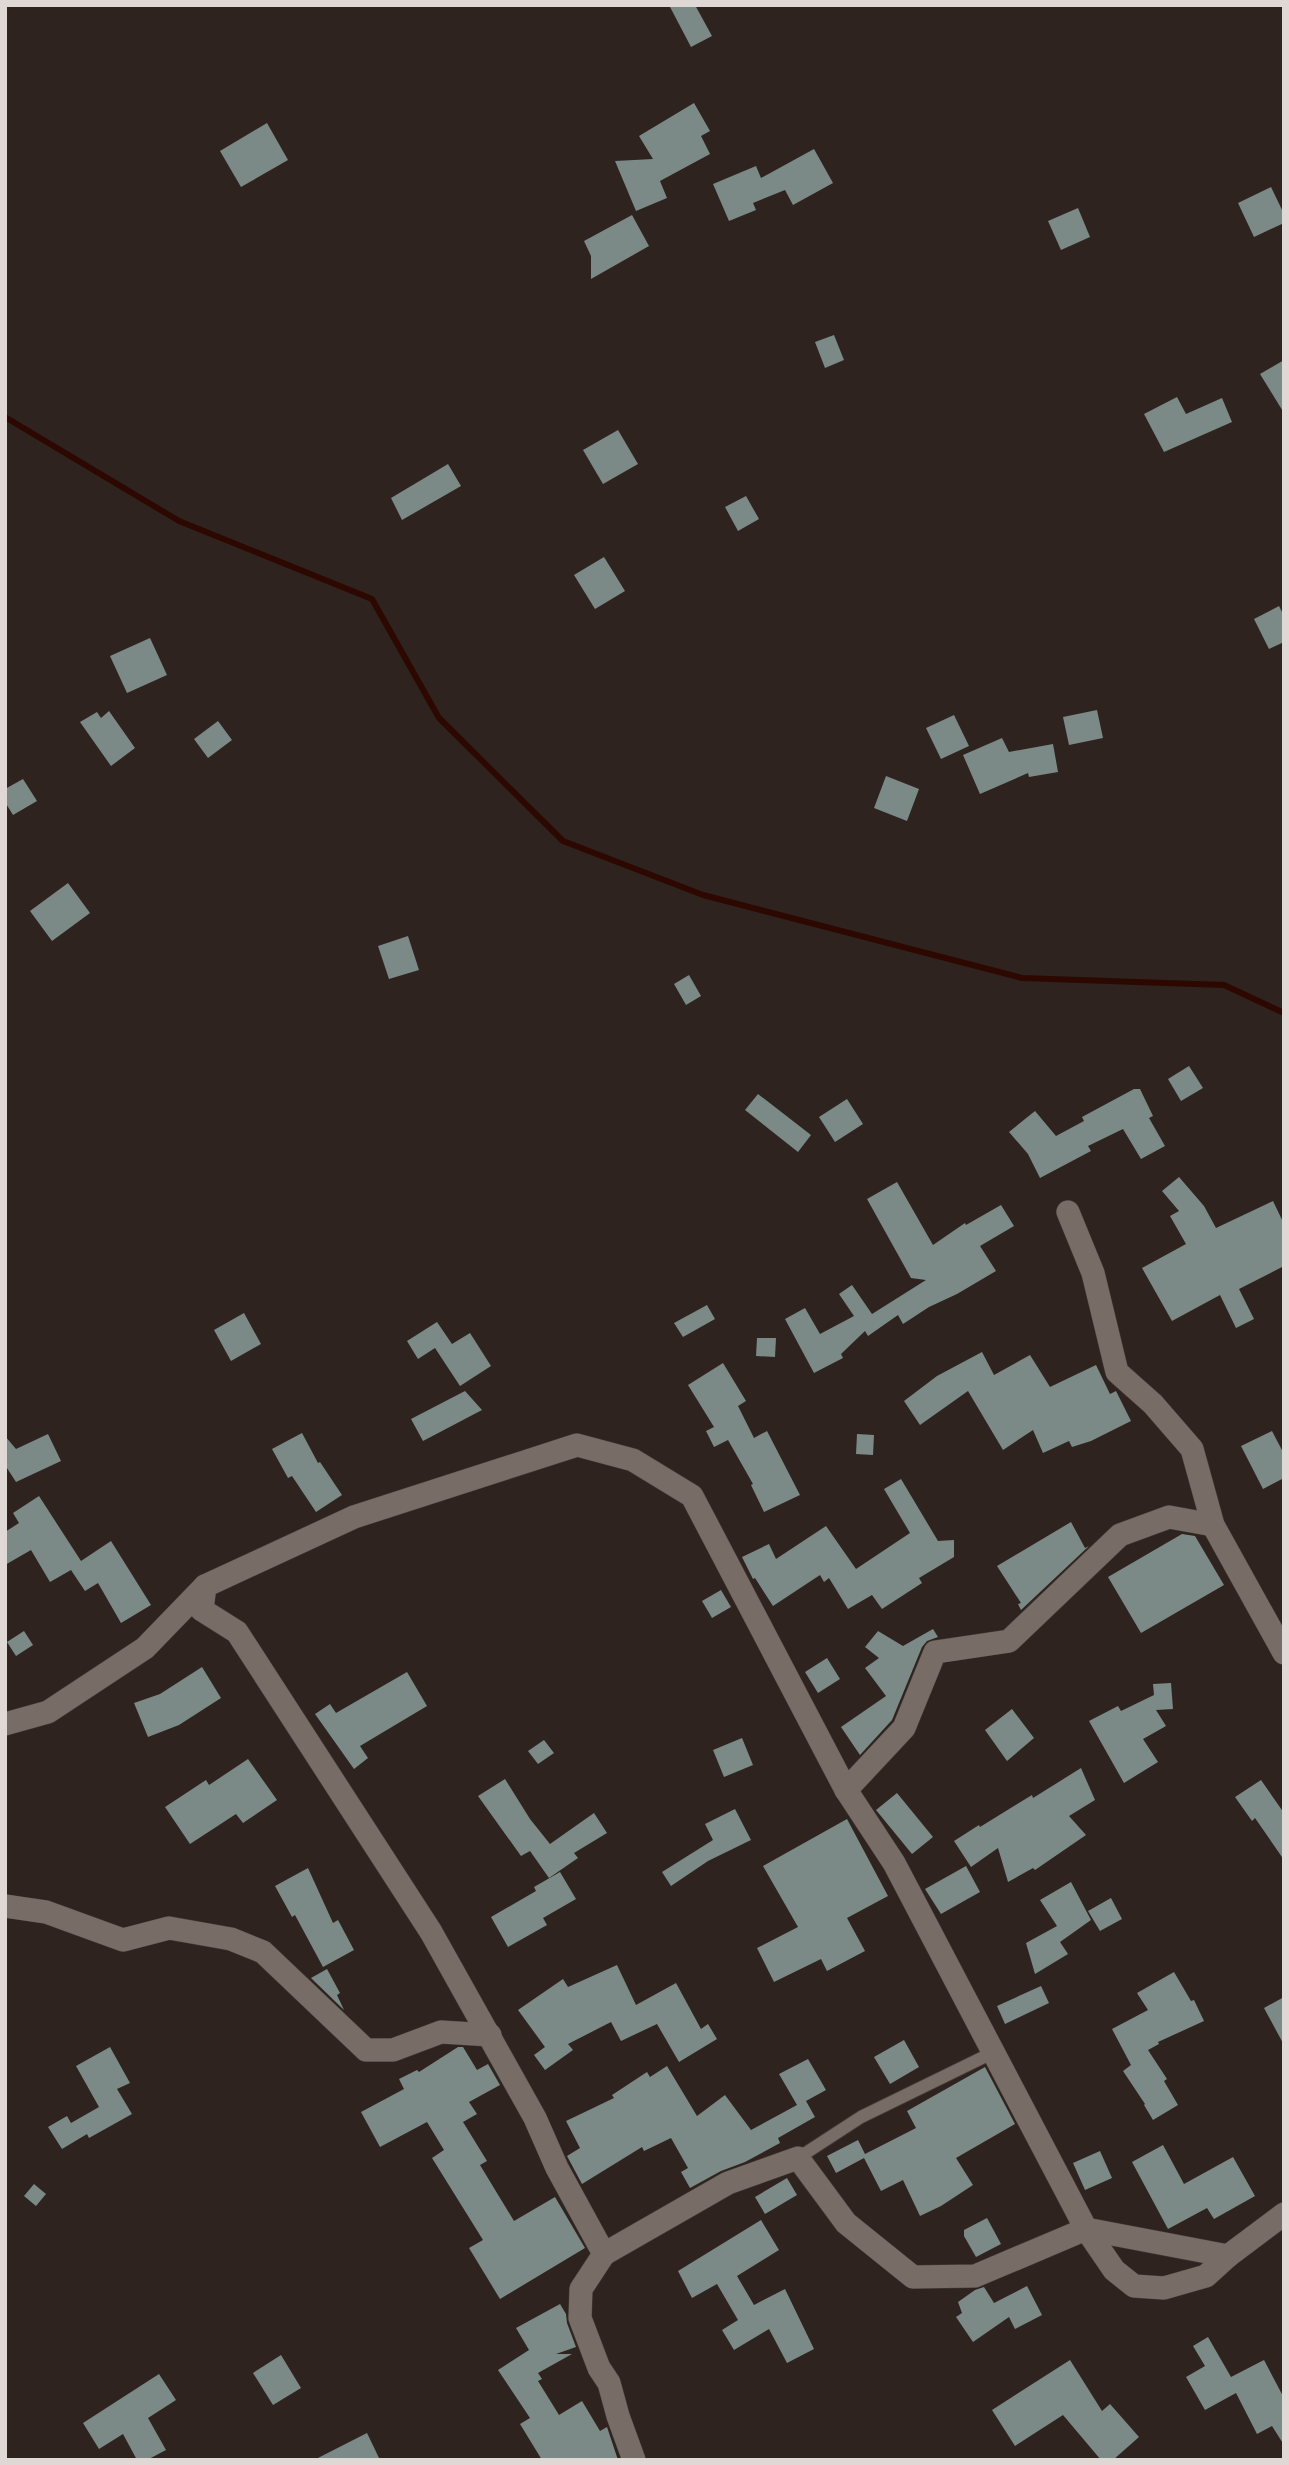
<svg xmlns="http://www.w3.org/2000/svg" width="1289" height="2465" viewBox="0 0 1289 2465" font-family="Spectral,serif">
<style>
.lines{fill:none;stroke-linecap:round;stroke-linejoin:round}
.stream{stroke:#2d0800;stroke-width:6}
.building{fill:#7c8a87}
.service-casing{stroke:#463e3a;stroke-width:14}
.minor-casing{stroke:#463e3a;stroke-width:24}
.service{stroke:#786c66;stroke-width:12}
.minor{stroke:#786c66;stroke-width:23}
</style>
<rect width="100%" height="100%" fill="#2e231f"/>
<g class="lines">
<!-- stream -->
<polyline class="stream" points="5,417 179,521 372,599 439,718 563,841 703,895 1022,978 1224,985 1284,1013"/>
</g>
<!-- building -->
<g class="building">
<polygon points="669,5 695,5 712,36 691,47"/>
<polygon points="694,103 710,131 701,136 710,154 660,181 667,198 636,211 615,161 653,159 639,136"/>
<polygon points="267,123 288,160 241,187 220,151"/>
<polygon points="814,149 833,183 793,205 785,190 753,203 756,210 729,221 713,184 756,166 761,178"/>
<polygon points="1271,187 1284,214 1284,223 1254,237 1238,203"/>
<polygon points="1078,208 1090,237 1061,250 1048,221"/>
<polygon points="632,215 649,246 591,279 591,256 584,241"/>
<polygon points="834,335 844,360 825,368 815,342"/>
<polygon points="1284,360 1284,413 1260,374"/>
<polygon points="1177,397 1186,414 1222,398 1232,422 1164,452 1144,414"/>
<polygon points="618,430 638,464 603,484 583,450"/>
<polygon points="448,464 461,486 402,520 391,498"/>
<polygon points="746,496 759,519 738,531 725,507"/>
<polygon points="604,557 625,591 595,609 574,575"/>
<polygon points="1279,606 1284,616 1284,642 1269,649 1254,619"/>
<polygon points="150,638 167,675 127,693 110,656"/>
<polygon points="1097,710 1103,738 1069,745 1063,717"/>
<polygon points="109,711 135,748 111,766 80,722 97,712 101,718"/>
<polygon points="954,715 969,746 941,759 926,728"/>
<polygon points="218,721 232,740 208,758 194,739"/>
<polygon points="1002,738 1009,752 1053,744 1058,772 1029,777 1028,773 980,794 963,755"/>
<polygon points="886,776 919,789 907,821 874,808"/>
<polygon points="23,779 37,801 13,815 5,802 5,789"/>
<polygon points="68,883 90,913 52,941 30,911"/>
<polygon points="408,936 419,970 389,979 378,946"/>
<polygon points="689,975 701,996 686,1005 674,984"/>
<polygon points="1189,1066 1203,1088 1181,1101 1168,1079"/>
<polygon points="1134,1089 1140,1089 1153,1116 1149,1118 1165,1146 1141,1159 1123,1129 1088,1146 1091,1151 1040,1178 1028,1154 1009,1132 1035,1111 1056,1136 1084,1121 1082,1117"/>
<polygon points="758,1094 811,1135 798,1152 745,1110"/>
<polygon points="847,1099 863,1124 835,1142 819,1117"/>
<polygon points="1179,1177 1204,1206 1216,1228 1273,1201 1284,1224 1284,1266 1239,1289 1254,1319 1236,1328 1220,1295 1172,1321 1142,1268 1186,1244 1170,1216 1179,1211 1162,1191"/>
<polygon points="897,1182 933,1245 965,1223 966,1225 1001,1205 1014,1226 980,1246 996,1271 957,1294 929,1307 903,1324 898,1315 868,1336 865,1331 841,1354 843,1358 814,1373 785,1319 805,1308 820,1334 854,1316 839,1294 852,1285 872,1314 926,1280 911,1278 867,1199"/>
<polygon points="707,1305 715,1319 683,1337 674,1323"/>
<polygon points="244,1313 261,1344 231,1361 214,1330"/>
<polygon points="437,1322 452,1344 470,1333 491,1366 460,1386 435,1348 418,1359 407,1341"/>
<polygon points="757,1338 776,1338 775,1357 756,1356"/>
<polygon points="982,1352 994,1375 1030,1355 1050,1387 1096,1365 1110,1394 1116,1391 1131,1421 1091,1441 1072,1447 1069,1441 1043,1453 1033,1430 1003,1450 968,1391 920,1425 904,1401 937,1376"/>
<polygon points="723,1363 746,1401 738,1406 754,1438 767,1431 800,1495 764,1512 751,1485 753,1484 728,1440 714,1447 706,1431 714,1427 688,1385"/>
<polygon points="465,1391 482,1410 423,1441 411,1419"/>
<polygon points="1272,1431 1284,1454 1284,1478 1263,1489 1241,1446"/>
<polygon points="302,1433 318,1463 320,1462 342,1495 316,1512 292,1476 288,1478 272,1449"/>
<polygon points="48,1434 61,1461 16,1482 5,1465 5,1436 16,1449"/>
<polygon points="857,1434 874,1435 873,1455 856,1454"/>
<polygon points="901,1479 938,1541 954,1540 954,1557 919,1578 922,1583 882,1609 872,1595 848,1609 829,1578 824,1582 820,1575 773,1606 755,1578 753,1579 742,1557 769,1544 776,1559 826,1526 856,1569 910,1533 884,1489"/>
<polygon points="39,1496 81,1561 111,1541 151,1605 121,1623 98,1583 85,1591 71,1570 50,1582 31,1550 5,1565 5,1532 19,1523 13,1513"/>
<polygon points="1071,1522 1085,1548 1089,1546 1021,1610 1018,1604 1021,1603 997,1566"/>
<polygon points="1182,1534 1195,1536 1224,1585 1141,1633 1108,1577"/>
<polygon points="721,1590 731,1607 712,1618 702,1601"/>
<polygon points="933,1629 938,1637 927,1641 922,1647 892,1720 860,1755 841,1727 886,1696 865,1668 879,1658 865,1647 878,1631 903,1646"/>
<polygon points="24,1631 33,1645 16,1656 7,1642"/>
<polygon points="827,1658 840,1679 818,1693 805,1672"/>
<polygon points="202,1667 221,1698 179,1725 148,1737 134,1703 160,1694"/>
<polygon points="407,1672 427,1706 360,1746 368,1758 354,1769 315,1714 330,1704 336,1713"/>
<polygon points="1171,1683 1173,1709 1156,1710 1166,1726 1143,1739 1158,1762 1124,1783 1089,1721 1118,1706 1121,1711 1154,1695 1153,1684"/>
<polygon points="1012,1709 1034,1738 1007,1761 985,1730"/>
<polygon points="742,1738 753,1765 724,1777 713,1750"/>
<polygon points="544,1740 554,1753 538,1764 528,1751"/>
<polygon points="248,1759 277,1800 243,1823 236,1814 190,1844 165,1807 206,1780 209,1785"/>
<polygon points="1081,1768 1095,1800 1069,1816 1086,1835 1035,1870 1033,1868 1008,1882 998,1848 971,1867 954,1841 979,1825 980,1827 1032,1795 1033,1798"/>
<polygon points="505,1779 530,1819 550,1844 594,1813 607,1833 574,1853 578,1858 549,1878 530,1851 521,1856 478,1796"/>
<polygon points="1261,1780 1284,1813 1284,1860 1255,1818 1252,1821 1235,1797"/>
<polygon points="897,1793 933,1837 912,1854 876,1810"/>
<polygon points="735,1809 751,1840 708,1861 671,1886 662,1872 713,1840 705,1824"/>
<polygon points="847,1819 888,1896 847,1918 865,1951 827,1971 821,1959 774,1982 757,1948 798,1927 763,1866"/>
<polygon points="966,1866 980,1892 941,1914 925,1889"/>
<polygon points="308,1868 333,1923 338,1920 354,1950 323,1967 295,1915 292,1917 275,1886"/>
<polygon points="560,1872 576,1899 543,1918 547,1925 508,1947 491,1917 536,1891 534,1887"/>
<polygon points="1071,1882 1091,1920 1060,1942 1068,1954 1035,1974 1026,1943 1057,1926 1040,1900"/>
<polygon points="1111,1898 1122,1919 1100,1931 1088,1911"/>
<polygon points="617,1965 636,2005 676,1983 701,2029 708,2024 717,2039 679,2062 657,2024 621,2041 611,2022 568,2044 573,2050 545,2070 534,2055 545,2047 518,2010 563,1979 568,1987"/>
<polygon points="327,1969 340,1993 337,1995 344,2010 311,1978"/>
<polygon points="1174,1972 1191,2001 1194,2000 1204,2021 1158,2042 1159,2044 1148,2050 1167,2079 1164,2081 1178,2105 1153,2120 1144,2105 1145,2104 1123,2071 1131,2065 1112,2029 1148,2010 1137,1993"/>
<polygon points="1041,1986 1049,2003 1005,2024 997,2006"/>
<polygon points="1284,1997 1284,2045 1264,2008"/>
<polygon points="904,2040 919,2067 890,2084 874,2057"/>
<polygon points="110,2047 130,2083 117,2089 132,2114 89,2138 87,2134 62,2149 48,2127 67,2116 71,2123 99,2107 76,2066"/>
<polygon points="458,2047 463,2047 477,2070 488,2064 500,2085 469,2102 477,2114 463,2122 487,2161 480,2165 514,2221 555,2197 585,2248 500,2299 469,2248 483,2240 432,2158 444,2150 427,2122 380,2147 361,2112 404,2089 399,2079 417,2070 419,2072"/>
<polygon points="808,2059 826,2090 806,2101 815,2117 778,2138 780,2143 745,2162 721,2171 690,2188 681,2172 688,2168 671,2138 644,2151 642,2147 582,2184 567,2156 580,2148 566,2121 614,2098 612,2095 647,2072 650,2077 667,2066 697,2116 725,2095 751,2130 797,2105 779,2074"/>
<polygon points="985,2067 1015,2124 956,2158 973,2185 941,2206 920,2216 903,2180 881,2191 864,2158 836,2173 827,2156 858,2140 865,2154 916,2128 907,2111"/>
<polygon points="1163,2145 1184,2184 1233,2157 1255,2196 1214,2219 1207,2208 1168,2229 1132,2162"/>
<polygon points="1100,2151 1112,2178 1085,2190 1073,2163"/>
<polygon points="787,2178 797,2195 765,2214 755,2197"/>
<polygon points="34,2184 46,2194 36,2206 24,2196"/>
<polygon points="987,2218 1001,2244 976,2257 964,2236 964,2230"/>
<polygon points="761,2220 779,2250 737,2276 754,2305 785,2289 814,2349 787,2363 769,2329 734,2350 722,2330 738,2320 717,2284 692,2298 678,2271"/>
<polygon points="1027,2286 1042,2315 1015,2329 1009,2317 973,2342 956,2317 962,2313 958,2302 975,2290 984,2287 994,2303"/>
<polygon points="560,2304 566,2314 567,2323 576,2347 556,2354 572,2354 538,2373 542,2379 538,2381 559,2415 582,2401 600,2431 607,2427 618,2460 542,2460 520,2424 530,2418 498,2370 529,2350 516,2328"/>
<polygon points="1208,2337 1231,2377 1264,2360 1284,2398 1284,2445 1272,2426 1257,2434 1236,2393 1205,2410 1186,2377 1205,2366 1193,2346"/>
<polygon points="281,2355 301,2388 273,2405 253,2373"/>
<polygon points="1070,2360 1102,2411 1110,2404 1139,2437 1113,2460 1101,2460 1063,2415 1015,2446 992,2410"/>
<polygon points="159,2374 176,2400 148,2418 166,2450 147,2460 137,2460 123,2434 99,2449 83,2423"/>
<polygon points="367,2433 380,2460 314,2460"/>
</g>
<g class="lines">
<!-- service casing -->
<g class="service-casing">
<polyline id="service" points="798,2158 861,2117 992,2053"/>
</g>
<!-- minor casing -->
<g class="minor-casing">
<g id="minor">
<polyline points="1068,1212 1093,1273 1117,1372 1153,1404 1192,1449 1213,1525 1284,1653"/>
<polyline points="205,1586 202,1610 237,1632 431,1932 535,2118 557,2168 604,2254 581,2289 580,2318 599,2368 609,2383 618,2416 634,2460"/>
<polyline points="5,1724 48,1712 145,1648 205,1586 354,1517 577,1445 633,1460 692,1496 846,1790 894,1863 1086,2229 1228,2256 1284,2214"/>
<polyline points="846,1790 904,1728 935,1652 1009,1641 1120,1535 1169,1517 1213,1525"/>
<polyline points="5,1906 46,1912 123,1940 169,1928 231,1939 263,1952 366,2050 393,2050 441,2032 490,2035"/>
<polyline points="604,2254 728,2183 798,2158 846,2223 913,2277 975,2276 1086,2229 1114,2270 1134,2286 1164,2288 1206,2276 1228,2256"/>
</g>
</g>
<!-- service -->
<use href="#service" class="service"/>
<!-- minor -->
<use href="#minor" class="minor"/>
</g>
<!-- border -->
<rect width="1289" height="2465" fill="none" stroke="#dfd8d5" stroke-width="14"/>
</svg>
